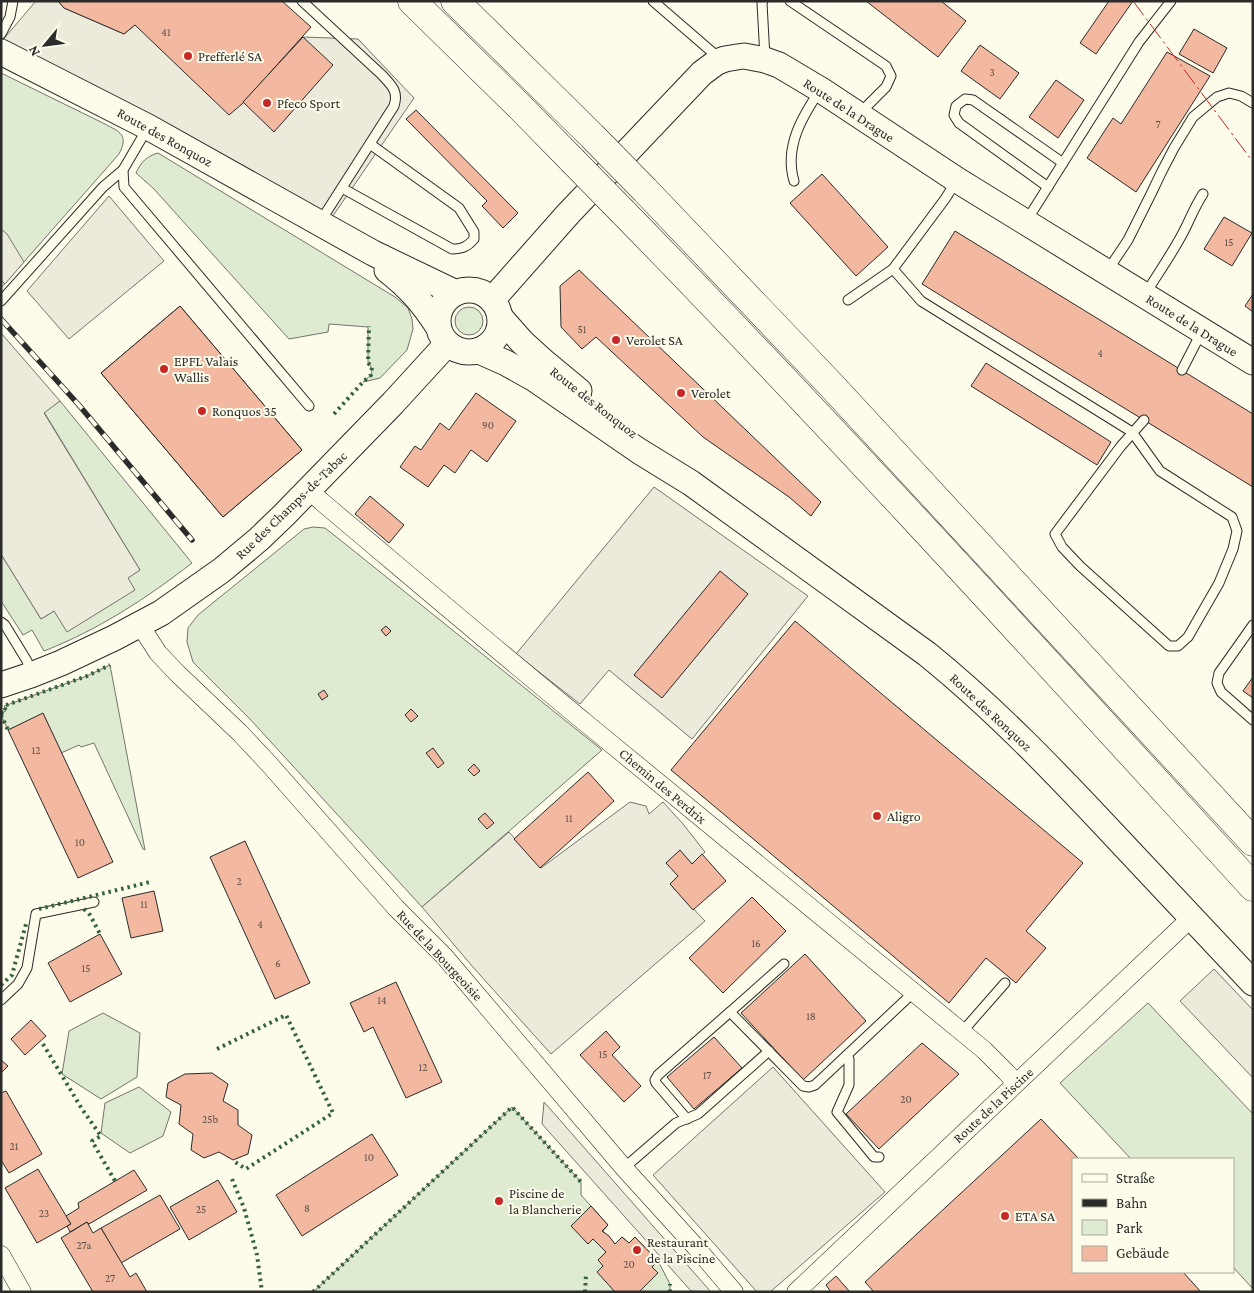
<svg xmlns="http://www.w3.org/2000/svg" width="1254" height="1293" viewBox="0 0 1254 1293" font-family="'Crimson Pro',serif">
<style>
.green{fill:#deebd1;stroke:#74746e}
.parking{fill:#eceadb;stroke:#74746e}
.building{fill:#f2b8a0;stroke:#2b2b2b;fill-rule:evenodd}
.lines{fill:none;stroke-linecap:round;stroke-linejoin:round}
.lane-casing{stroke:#2b2b2b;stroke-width:11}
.street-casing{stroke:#2b2b2b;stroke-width:19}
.secondary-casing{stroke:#2b2b2b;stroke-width:27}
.highway-casing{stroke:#2b2b2b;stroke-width:29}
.lane{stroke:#fdfbea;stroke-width:9}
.street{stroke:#fdfbea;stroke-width:18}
.secondary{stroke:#fdfbea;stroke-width:25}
.highway{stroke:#fdfbea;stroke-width:28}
.rail-casing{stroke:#2b2b2b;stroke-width:5.5}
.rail{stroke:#fdfbea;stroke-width:4;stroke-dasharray:11;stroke-linecap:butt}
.highway-bridge-casing{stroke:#2b2b2b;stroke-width:29;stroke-linecap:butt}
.highway-bridge{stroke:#fdfbea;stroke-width:28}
.hedge{stroke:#34623c;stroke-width:4;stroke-dasharray:2.5 4;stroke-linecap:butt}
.power{stroke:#c62828;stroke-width:1;stroke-dasharray:18 4 2.5 4;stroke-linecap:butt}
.poi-dot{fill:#c62828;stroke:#fdfbea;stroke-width:2}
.labels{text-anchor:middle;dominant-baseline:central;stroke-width:4;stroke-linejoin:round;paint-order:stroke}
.number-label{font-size:11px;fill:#5d4e48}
.poi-label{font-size:14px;fill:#2b2b2b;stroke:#fdfbea;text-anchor:start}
.street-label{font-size:14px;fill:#2b2b2b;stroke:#fdfbea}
</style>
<rect width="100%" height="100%" fill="#fdfbea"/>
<!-- green -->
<g class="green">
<path d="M1 73 105 124C120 132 129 135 119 154L1 288Z"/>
<path d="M158 153 395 297 408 308 412 319 413 329 407 350 380 378 363 382 371 375C372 370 372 367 368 363V327L329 324 328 332 289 339 153 188 136 173C141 162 147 156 158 153Z"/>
<circle cx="469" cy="321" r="14"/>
<path d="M60 401 192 563C147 598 98 630 44 651L32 630 23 635 1 601V554L41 619 54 611 128 577 140 570 44 412Z"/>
<polygon points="313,527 325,528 339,539 602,750 422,907 249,718 193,662 187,642 188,628 198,615 304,529"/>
<polygon points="110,665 145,850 143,849 94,743 81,747 79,745 61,753 43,714 8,730 1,715 1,713 6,711 4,706 87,676"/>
<polygon points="1148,1003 1253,1114 1253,1289 1233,1267 1233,1159 1131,1159 1060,1083"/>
<polygon points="103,1013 140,1033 137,1077 101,1099 62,1074 69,1031"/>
<polygon points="139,1087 171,1112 163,1136 130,1153 101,1133 105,1103"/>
<polygon points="512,1107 581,1182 581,1195 608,1225 603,1231 615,1244 622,1237 629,1243 635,1237 658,1261 670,1284 670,1292 313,1292"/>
</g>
<!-- parking -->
<g class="parking">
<polygon points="36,1 58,1 64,8 124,34 135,25 242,104 303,37 358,39 414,98 326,226 1,42"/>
<polygon points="109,196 164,261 69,339 27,291"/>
<polygon points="1,229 7,234 24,262 5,284 1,280"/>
<polygon points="1,333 60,401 44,413 140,570 128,578 135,590 67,632 54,611 41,619 1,554"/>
<polygon points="654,487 808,596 692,739 609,670 580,704 516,654"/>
<polygon points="630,802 646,806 649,814 663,802 683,824 705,852 692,864 680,851 678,876 670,884 705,921 551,1054 472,966 422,907 509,832 541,868"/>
<polygon points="1214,969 1253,1010 1253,1078 1180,1001"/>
<polygon points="773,1067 885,1192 770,1292 757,1292 653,1175"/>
<polygon points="544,1102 711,1292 691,1291 542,1124"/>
</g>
<!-- building -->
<g class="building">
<polygon points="58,1 282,1 311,27 242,104 229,115 135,25 124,34 64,8"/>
<polygon points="866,1 941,1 966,21 938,57"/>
<polygon points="1109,1 1133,1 1096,54 1080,43"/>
<polygon points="1194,29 1227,48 1213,73 1179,54"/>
<polygon points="303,37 333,65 274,132 243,102"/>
<polygon points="980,45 1019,73 1000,99 961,71"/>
<polygon points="1167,52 1210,76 1136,192 1087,158 1113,118 1121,124"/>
<polygon points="1056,80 1084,100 1058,138 1029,117"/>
<polygon points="416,110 518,213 503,228 482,206 487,201 406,119"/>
<polygon points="822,174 888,247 856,276 790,203"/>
<polygon points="1224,217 1252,233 1232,266 1204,249"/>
<polygon points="955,231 1253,414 1253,487 922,284"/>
<polygon points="579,270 821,502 811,516 789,497 703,437 596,337 582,349 561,327 560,286"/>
<polygon points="1253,294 1253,312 1245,306"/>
<path d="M180 306 302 450 223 517 101 373ZM178 357 249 441 220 465 150 381Z"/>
<polygon points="180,306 302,450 223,517 101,373"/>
<polygon points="986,363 1111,442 1097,465 971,386"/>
<polygon points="476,393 516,421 487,462 471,450 455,473 444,465 428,487 400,467 415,446 421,450 440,423 449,430"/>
<polygon points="370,496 404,525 389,543 355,514"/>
<polygon points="720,571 748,594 662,698 634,675"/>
<polygon points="795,621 1083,863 1026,931 1046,948 1016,983 986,958 949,1003 671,770"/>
<polygon points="386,626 391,631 386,636 381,630"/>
<polygon points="1253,677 1253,698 1243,691"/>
<polygon points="324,690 328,696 322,700 318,694"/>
<polygon points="411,709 418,716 411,722 405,715"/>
<polygon points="43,713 113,862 78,878 8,730"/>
<polygon points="433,748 444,763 438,768 426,753"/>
<polygon points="474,764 480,771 474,776 468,770"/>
<polygon points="588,772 614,801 540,868 514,839"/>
<polygon points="485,813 494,823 487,829 478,819"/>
<polygon points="245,841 310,983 275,999 210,857"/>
<polygon points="680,850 692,864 702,854 726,881 693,910 670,884 678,876 666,863"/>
<polygon points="154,891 163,931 131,938 122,898"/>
<polygon points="752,897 786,931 723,993 689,958"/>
<polygon points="100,934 122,974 70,1002 48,963"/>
<polygon points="805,954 866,1021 803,1080 741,1013"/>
<polygon points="396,982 442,1082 406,1098 373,1027 364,1032 350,1003"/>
<polygon points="31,1020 46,1036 25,1055 11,1039"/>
<polygon points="606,1031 620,1047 612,1055 641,1086 624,1102 580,1055"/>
<polygon points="714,1037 742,1068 694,1109 667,1077"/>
<polygon points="922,1043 959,1074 879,1149 846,1114"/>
<polygon points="1,1060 8,1066 1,1073"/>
<polygon points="212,1073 228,1084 223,1101 238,1110 238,1125 252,1135 248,1154 233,1160 219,1152 204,1158 191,1150 193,1134 179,1124 181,1105 166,1097 168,1083 185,1074"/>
<polygon points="6,1091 42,1154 9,1173 1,1160 1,1093"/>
<polygon points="1041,1119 1079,1159 1073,1159 1073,1272 1183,1272 1201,1292 874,1292 865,1282"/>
<polygon points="372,1134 398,1175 302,1236 276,1195"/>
<polygon points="38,1169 71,1224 37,1243 5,1188"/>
<polygon points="134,1170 147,1190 89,1224 87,1222 70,1232 67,1226 71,1224 66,1216 79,1208 78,1203"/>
<polygon points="218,1180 237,1212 189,1240 170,1207"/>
<polygon points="160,1195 180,1229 121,1263 101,1228"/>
<polygon points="591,1206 608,1225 602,1231 609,1236 615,1244 622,1237 629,1243 635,1237 658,1261 652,1267 658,1273 639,1292 615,1292 597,1272 603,1266 598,1260 606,1252 593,1239 588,1244 571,1226"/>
<polygon points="87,1222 93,1233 101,1228 130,1277 136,1273 147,1292 93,1292 61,1238"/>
<polygon points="836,1276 850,1292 831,1292 826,1285"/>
</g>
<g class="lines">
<!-- lane casing -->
<g class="lane-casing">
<g id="lane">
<path d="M302 1 382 75C391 85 399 91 394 106L320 222"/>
<polyline points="653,1 719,58"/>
<polyline points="763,1 762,3 765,58"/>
<polyline points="790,1 886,66 891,76 886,87 860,113"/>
<polyline points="1,34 10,17 13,1"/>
<polyline points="147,129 123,170 124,187 309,406"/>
<polyline points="957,180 945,199 893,269 921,301 1132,432 1160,471 1232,517 1237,531 1233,549 1219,583 1188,637 1178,646 1169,646 1080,566 1062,547 1055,534 1121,446 1144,420"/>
<path d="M794 181C784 147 802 117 820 90"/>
<polyline points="1048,187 959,123 954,115 956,106 965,99 973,100 1063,163"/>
<path d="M342 188 452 249C462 249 467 247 474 239V232L459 208 370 144"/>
<polyline points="1027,220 1139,42 1171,1"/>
<polyline points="1108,270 1128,240 1152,192 1161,173 1174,148 1193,117 1217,97 1229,93 1241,96 1253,103"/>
<path d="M1146 293C1157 275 1169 258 1179 240 1188 225 1193 209 1203 194"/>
<polyline points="848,300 893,269"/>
<polyline points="1,301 103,187 123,170"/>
<polyline points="1182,370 1201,333"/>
<polyline points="1,622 5,625 27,661 31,673"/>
<polyline points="1253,625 1219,673 1217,683 1221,692 1253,720"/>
<polyline points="784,964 730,1012 803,1086 809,1087 815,1085 914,992"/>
<polyline points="1,1000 18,984 27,968 36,914 94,902"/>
<polyline points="962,1032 1005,983"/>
<polyline points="847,1055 849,1059 849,1085 837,1112 874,1157 879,1157"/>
<polyline points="687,1119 656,1083 655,1080 658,1075 730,1012"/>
<polyline points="624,1168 676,1123 698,1114 769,1051"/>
</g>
</g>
<!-- street casing -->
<g class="street-casing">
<g id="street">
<path d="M309 490 322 502C410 576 498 651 587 724 720 832 852 941 984 1050L1007 1073 1016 1083"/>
<polyline points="140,625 158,653 178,674 240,733 269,764 396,908 444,956 624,1168 694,1245 734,1292"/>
<polyline points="1,1255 22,1292"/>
<polyline points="796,1292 1191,918"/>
</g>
</g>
<!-- secondary casing -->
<g class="secondary-casing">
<g id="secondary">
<polyline points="1,52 148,127 373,253 456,293"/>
<path d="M387 270C409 287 422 302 437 325"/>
<circle cx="469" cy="321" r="31"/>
<polyline points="492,300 568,214 702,73 717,62 725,59 737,57 744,56 765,60 779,65 821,90 957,180 1253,362"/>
<polyline points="500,317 522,342 544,362 579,391"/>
<path d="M479 351 506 363 533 378 639 451 691 483 927 654C995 709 1056 773 1115 836 1161 885 1207 934 1253 983"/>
<polyline points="1,685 31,675 61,663 114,638 161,613 222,570 259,539 284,515 393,403 447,344"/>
</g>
</g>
<!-- highway casing -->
<g class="highway-casing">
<g id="highway">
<polyline points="412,1 521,108 572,160"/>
<polyline points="455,1 592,136"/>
<polyline points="645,190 832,386 1253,842"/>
<path d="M623 212C838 432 1045 660 1253 887"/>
</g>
</g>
<!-- lane -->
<use href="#lane" class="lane"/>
<!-- street -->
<use href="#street" class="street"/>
<!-- secondary -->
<use href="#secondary" class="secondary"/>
<!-- highway -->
<use href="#highway" class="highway"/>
<!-- rail casing -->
<g class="rail-casing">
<polyline id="rail" points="1,319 78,404 192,540"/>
</g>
<!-- rail -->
<use href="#rail" class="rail"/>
<!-- highway-bridge casing -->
<g class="highway-bridge-casing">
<g id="highway-bridge">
<polyline points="592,136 645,190"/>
<polyline points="572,160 623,212"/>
</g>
</g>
<!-- highway-bridge -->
<use href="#highway-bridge" class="highway-bridge"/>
<!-- hedge -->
<g class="hedge">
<polyline points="334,414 363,382 371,375 372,367 368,363 369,326"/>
<polyline points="1,713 6,711 4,706 87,676 110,665"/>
<polyline points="1,715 8,730"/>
<polyline points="39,909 150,882"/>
<polyline points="84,909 90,915 100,934"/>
<polyline points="1,985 12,975 26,924"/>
<polyline points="43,1044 82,1109 101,1136 92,1141 115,1181"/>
<polyline points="217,1049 286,1015 333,1113 246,1169 235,1162"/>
<polyline points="232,1179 244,1208 257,1255 262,1292"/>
<polyline points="313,1292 512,1107 581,1182"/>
<polyline points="585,1292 586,1274"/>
<polyline points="670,1292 670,1284"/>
</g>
<!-- power -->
<polyline class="power" points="1133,1 1253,162"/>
</g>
<!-- markers -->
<g class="poi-dot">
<circle cx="188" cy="56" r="5"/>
<circle cx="267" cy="103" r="5"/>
<circle cx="616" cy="340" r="5"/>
<circle cx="164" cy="369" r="5"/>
<circle cx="681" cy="393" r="5"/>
<circle cx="202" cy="411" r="5"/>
<circle cx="877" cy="816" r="5"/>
<circle cx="499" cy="1201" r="5"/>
<circle cx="1005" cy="1216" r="5"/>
<circle cx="637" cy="1250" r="5"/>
</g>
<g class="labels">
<!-- number labels -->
<g class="number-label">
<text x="166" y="32">41</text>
<text x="992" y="72">3</text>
<text x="1158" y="124">7</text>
<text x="1229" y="242">15</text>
<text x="582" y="329">51</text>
<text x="1100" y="353">4</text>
<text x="488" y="425">90</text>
<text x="36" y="750">12</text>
<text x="569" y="818">11</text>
<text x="80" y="842">10</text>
<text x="239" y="881">2</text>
<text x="144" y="904">11</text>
<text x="260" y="924">4</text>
<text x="756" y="943">16</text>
<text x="278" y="963">6</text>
<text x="86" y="968">15</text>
<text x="382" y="1000">14</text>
<text x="811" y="1016">18</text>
<text x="603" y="1054">15</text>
<text x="423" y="1067">12</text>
<text x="707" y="1075">17</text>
<text x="906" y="1099">20</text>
<text x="210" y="1119">25b</text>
<text x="14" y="1146">21</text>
<text x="369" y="1157">10</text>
<text x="307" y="1208">8</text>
<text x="201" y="1209">25</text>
<text x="44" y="1213">23</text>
<text x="84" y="1245">27a</text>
<text x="629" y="1264">20</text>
<text x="110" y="1278">27</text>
</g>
<!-- poi labels -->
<g class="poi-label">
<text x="198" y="56">Prefferlé SA</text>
<text x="277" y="103">Pfeco Sport</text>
<text x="626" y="340">Verolet SA</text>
<text x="174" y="361">EPFL Valais<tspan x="174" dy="16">Wallis</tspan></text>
<text x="691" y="393">Verolet</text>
<text x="212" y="411">Ronquos 35</text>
<text x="887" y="816">Aligro</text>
<text x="509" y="1193">Piscine de<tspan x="509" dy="16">la Blancherie</tspan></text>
<text x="1015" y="1216">ETA SA</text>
<text x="647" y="1242">Restaurant<tspan x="647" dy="16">de la Piscine</tspan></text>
</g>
<!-- street labels -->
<g class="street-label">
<text transform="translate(849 110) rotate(33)">Route de la Drague</text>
<text transform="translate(165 137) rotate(29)">Route des Ronquoz</text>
<text transform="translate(1192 325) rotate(32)">Route de la Drague</text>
<text transform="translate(594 402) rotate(38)">Route des Ronquoz</text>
<text transform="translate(291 505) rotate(-44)">Rue des Champs-de-Tabac</text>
<text transform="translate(991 712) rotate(43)">Route des Ronquoz</text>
<text transform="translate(663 786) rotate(40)">Chemin des Perdrix</text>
<text transform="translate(440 955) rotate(47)">Rue de la Bourgeoisie</text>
<text transform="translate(993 1105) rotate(-43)">Route de la Piscine</text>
</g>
</g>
<!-- border -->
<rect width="1254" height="1293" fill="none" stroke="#2b2b2b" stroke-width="5"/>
<!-- legend -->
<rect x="1072" y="1158" width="162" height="115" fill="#fdfbea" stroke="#a9a89e"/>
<rect x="1082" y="1174" width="25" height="8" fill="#fdfbea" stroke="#a9a89e"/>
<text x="1116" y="1183" font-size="15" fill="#2b2b2b">Straße</text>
<rect x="1082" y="1199" width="25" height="8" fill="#2b2b2b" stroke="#a9a89e"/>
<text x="1116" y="1208" font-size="15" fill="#2b2b2b">Bahn</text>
<rect x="1082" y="1220" width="25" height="15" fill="#deebd1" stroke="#a9a89e"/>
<text x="1116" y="1233" font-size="15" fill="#2b2b2b">Park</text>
<rect x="1082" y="1246" width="25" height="15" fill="#f2b8a0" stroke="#a9a89e"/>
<text x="1116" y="1258" font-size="15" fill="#2b2b2b">Gebäude</text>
<!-- north arrow -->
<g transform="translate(45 45) rotate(241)" stroke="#fdfbea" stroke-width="4" paint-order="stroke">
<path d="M0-4L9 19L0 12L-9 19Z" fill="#2b2b2b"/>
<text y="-8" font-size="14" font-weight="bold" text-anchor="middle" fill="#2b2b2b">N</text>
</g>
</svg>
